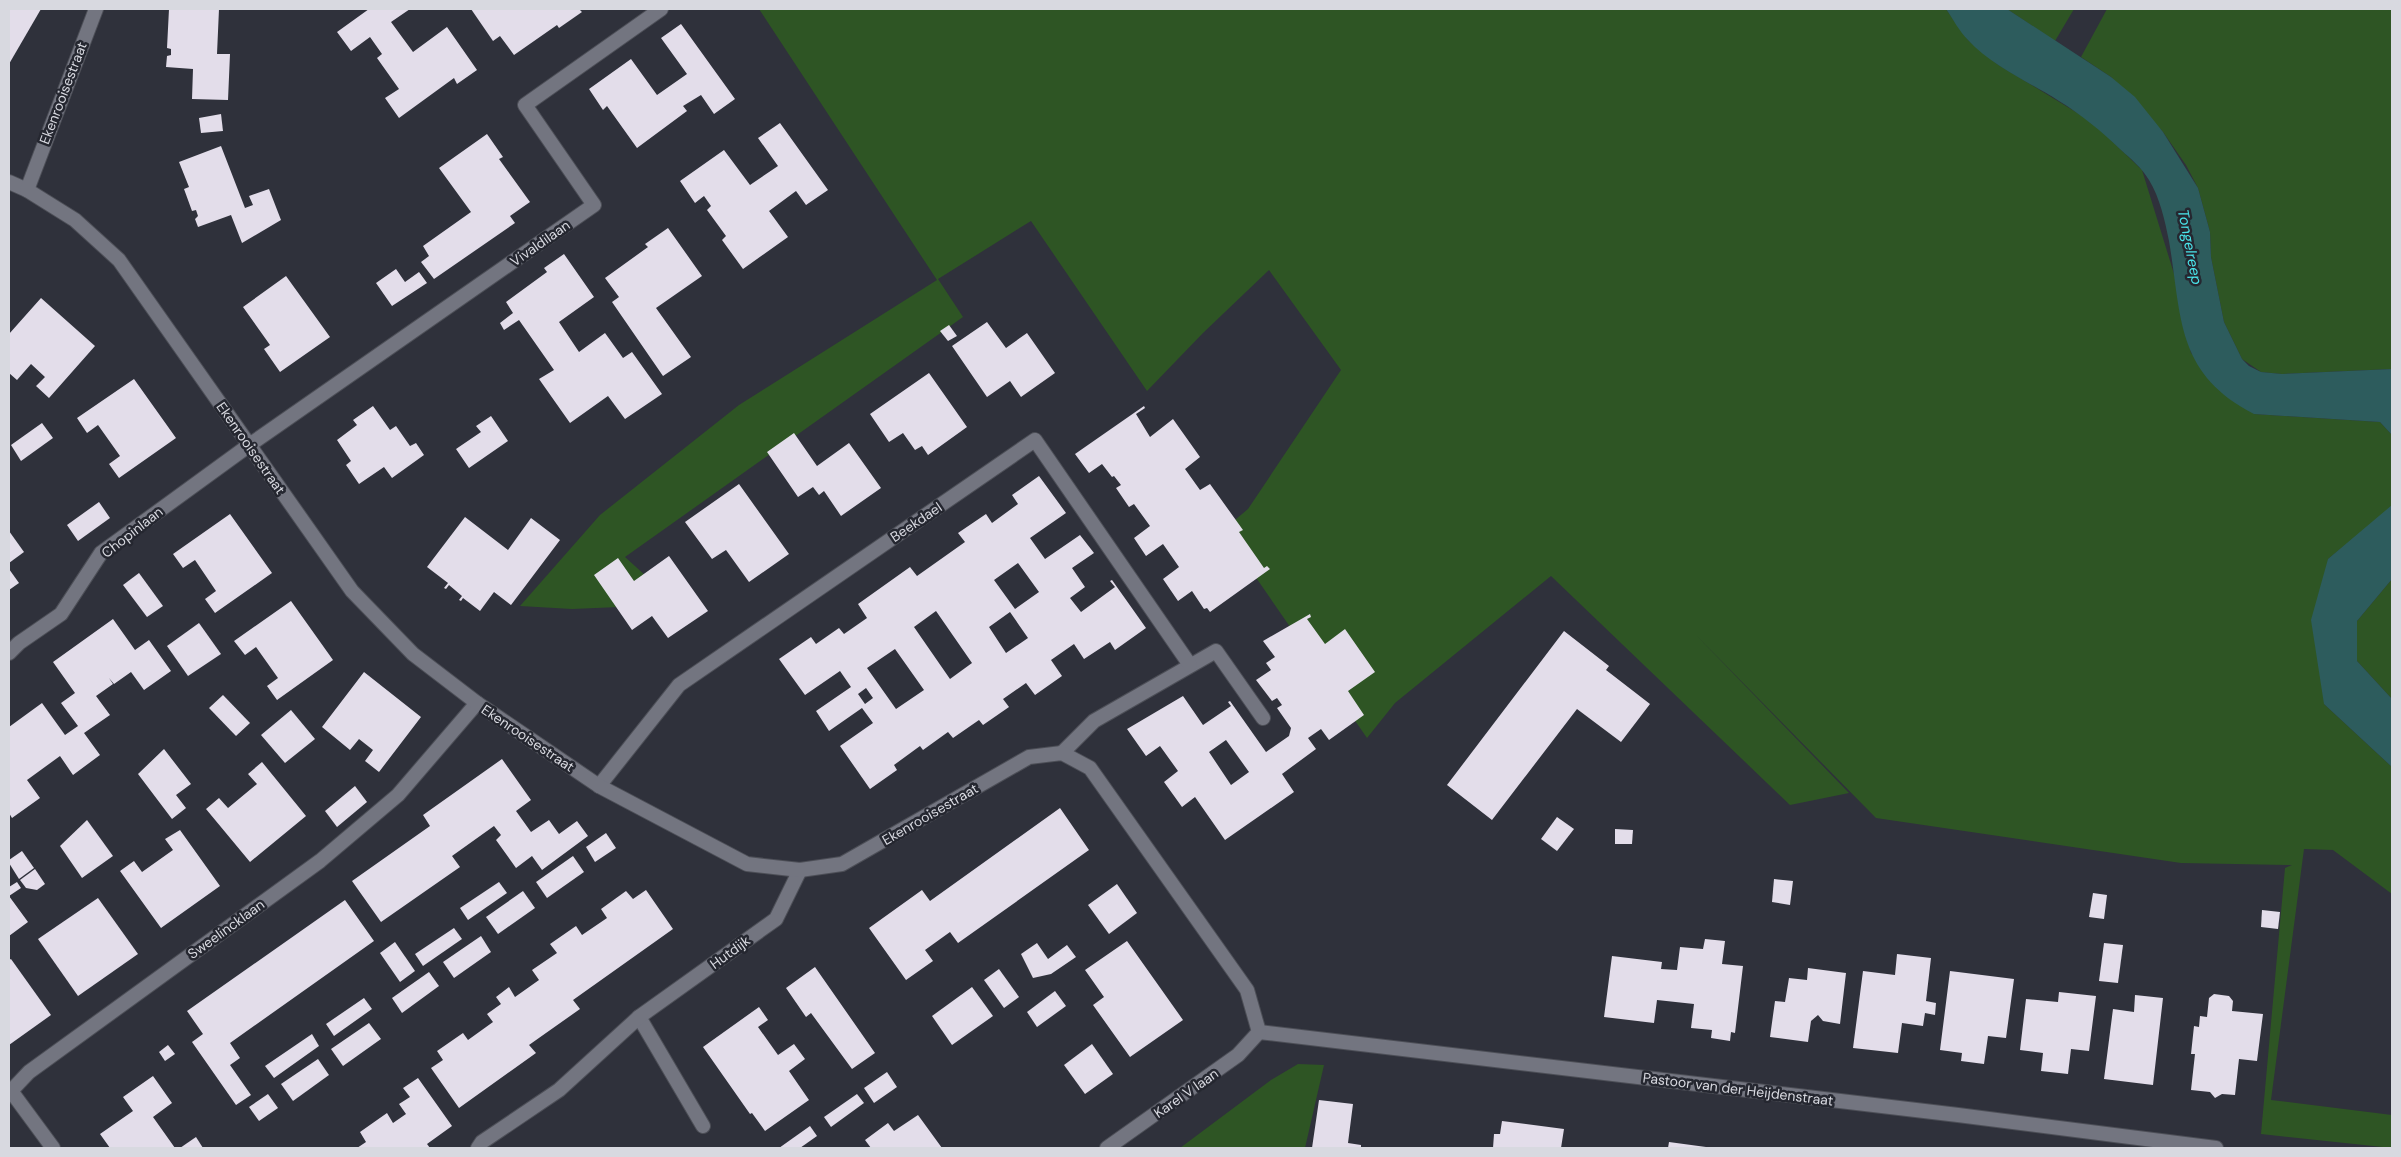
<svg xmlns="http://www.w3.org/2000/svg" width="2401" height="1157" viewBox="0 0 2401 1157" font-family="'DM Sans',sans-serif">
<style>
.green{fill:#2e5524}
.water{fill:#2d5c5d}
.building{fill:#e3ddea;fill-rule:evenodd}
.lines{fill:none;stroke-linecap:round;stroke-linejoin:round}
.minor-casing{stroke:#4d4f57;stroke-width:16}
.tertiary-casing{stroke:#4d4f57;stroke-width:16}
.minor{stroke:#737580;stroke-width:14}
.tertiary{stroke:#737580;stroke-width:14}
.labels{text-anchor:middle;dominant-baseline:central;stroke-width:5;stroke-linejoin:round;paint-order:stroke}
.street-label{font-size:14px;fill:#d8d9e0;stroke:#252730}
.water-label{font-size:15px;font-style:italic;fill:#4ae4ea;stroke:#252730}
</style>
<rect width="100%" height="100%" fill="#2f313b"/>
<!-- green -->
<g class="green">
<polygon points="759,9 1946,9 1968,40 1997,64 2092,122 2142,170 2175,277 2191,353 2254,414 2380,422 2392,435 2391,508 2328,559 2324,704 2392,767 2392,894 2333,850 2304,849 2271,1100 2392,1115 2392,1148 2261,1134 2285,868 2292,865 2181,863 1876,818 1695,634 1849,793 1790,805 1551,576 1395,703 1367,738 1223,530 1248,509 1341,370 1269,270 1203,333 1147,391 1031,221 938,279 963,317 625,557 657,586 619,607 572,609 520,606 600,515 739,405 937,280"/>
<polygon points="2007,9 2074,9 2055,41"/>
<polygon points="2107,9 2392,9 2392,369 2282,374 2261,372 2242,359 2224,322 2211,257 2210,232 2198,188 2186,165 2163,132 2111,77 2081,57"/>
<polygon points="2392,579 2392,699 2357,661 2357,621"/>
<polygon points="1298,1064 1324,1065 1305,1148 1180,1148 1271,1080"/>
</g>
<!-- water -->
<g class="water">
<path d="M1946 9H2007L2111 77 2135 97 2163 132 2198 188 2210 232 2211 257 2224 322 2242 359 2249 366 2261 372 2282 374 2392 369V435L2380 422 2254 414C2175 373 2182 317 2169 241 2165 221 2160 198 2149 180 2142 168 2131 159 2121 150 2101 131 2082 115 2059 101 2029 82 1992 66 1968 40 1959 31 1953 19 1946 9Z"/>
<polygon points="2392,505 2392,579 2357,621 2357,661 2392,699 2392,767 2324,704 2311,620 2328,559"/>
</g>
<!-- building -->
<g class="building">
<polygon points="9,9 41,9 9,64"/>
<polygon points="169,9 219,9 217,54 230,54 228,100 192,99 193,69 166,67 167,56 171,55 171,49 167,48"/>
<polygon points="369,9 410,9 391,22 413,52 447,27 477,70 457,84 454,78 399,118 385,98 399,89 377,58 382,54 370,37 351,51 337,32"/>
<polygon points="471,9 579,9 582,12 559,28 557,25 514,55 500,36 493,41"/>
<polygon points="681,24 735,99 714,114 701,95 683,106 687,111 637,148 607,106 603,110 589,89 631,59 657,95 687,74 661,38"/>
<polygon points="221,114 223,131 201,133 199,118"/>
<polygon points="780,123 828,190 806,205 796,191 769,211 788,237 743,269 722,240 726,236 707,210 711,206 704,196 695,203 680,181 724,150 750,185 778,166 758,138"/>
<polygon points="487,134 503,157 499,159 530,202 510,216 515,223 434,279 421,262 429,256 423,246 471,212 439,168"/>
<polygon points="221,146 245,208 253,205 249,196 269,189 281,220 242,243 231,215 198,227 195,219 198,216 196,210 192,211 184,189 189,187 179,162"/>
<polygon points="668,228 702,276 656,308 691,357 663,376 612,302 619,297 605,278 648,247 645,244"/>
<polygon points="564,254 594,297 559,322 579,352 605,333 623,358 632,352 662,394 625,419 608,396 570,423 539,379 554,370 519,320 504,330 500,323 513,313 506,302 547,272 544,268"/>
<polygon points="396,269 405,282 419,272 427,283 392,306 376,283"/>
<polygon points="286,276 330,337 280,372 264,349 270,345 243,307"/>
<polygon points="41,298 95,346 49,398 36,386 45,377 31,364 17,380 9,373 9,334"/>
<polygon points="987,322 1006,348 1027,333 1055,373 1021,397 1010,381 987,397 952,346"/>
<polygon points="949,325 957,336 948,341 940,331"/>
<polygon points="929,373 967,427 928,455 922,446 915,450 903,433 889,442 870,414"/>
<polygon points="134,379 176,438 119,478 109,464 120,456 98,425 87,433 77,418"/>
<polygon points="373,406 390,430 396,426 410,446 416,443 424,455 392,478 384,467 359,484 346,465 351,461 337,440 357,425 353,420"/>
<polygon points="1144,406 1145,408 1136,414 1150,437 1173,419 1200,457 1185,469 1200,490 1210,484 1243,530 1239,532 1264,568 1267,566 1270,569 1210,612 1207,608 1204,609 1192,591 1178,601 1163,579 1179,567 1163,544 1146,556 1134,538 1150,526 1134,504 1129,507 1116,488 1121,485 1114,476 1112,477 1102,464 1089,473 1075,454"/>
<polygon points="491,416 508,441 469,468 456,449 481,432 476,426"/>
<polygon points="42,423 53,438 21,461 11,445"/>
<polygon points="794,433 817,466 849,443 881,488 841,516 824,491 819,495 813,487 798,497 767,452"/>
<path d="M1039 476 1066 513 1030 538 1045 559 1080 535 1094 553 1072 568 1085 587 1070 598 1081 612 1115 587 1110 581 1112 580 1146 628 1115 650 1110 642 1084 659 1074 644 1051 660 1062 676 1035 695 1026 683 1003 699 1009 707 983 725 979 720 953 738 948 732 923 750 920 746 894 765 897 770 870 789 840 746 873 723 862 708 829 731 816 711 851 687 840 671 805 695 779 659 811 637 816 644 839 628 844 634 867 618 858 604 910 567 917 576 965 542 958 533 986 514 992 523 1018 504 1012 495ZM1018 563 1039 592 1015 609 994 580ZM936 611 972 663 950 679 914 627ZM1010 612 1028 638 1006 653 989 627ZM895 649 924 690 896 709 867 668ZM866 688 873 698 865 704 858 694Z"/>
<polygon points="739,484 789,554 749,582 726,550 712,559 685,522"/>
<polygon points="99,502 110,518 78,541 67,525"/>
<polygon points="230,514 272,573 215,613 205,599 216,591 195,560 183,568 173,554"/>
<polygon points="465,517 508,550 531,518 560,540 511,605 494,592 480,611 463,598 461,601 459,600 462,596 449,585 446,589 444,588 448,583 427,567"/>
<polygon points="9,531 24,552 9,563"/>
<polygon points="669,556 708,611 668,638 652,616 632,630 594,575 618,558 634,581"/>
<polygon points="9,569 19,583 9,590"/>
<polygon points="139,573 163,606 147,617 123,585"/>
<polygon points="291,601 333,660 277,700 267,686 278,678 256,647 245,655 234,641"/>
<path d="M1310 614 1311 617 1307 619 1325 644 1345 629 1375 672 1348 691 1364 715 1329 740 1321 729 1308 738 1316 749 1282 774 1294 792 1225 840 1195 797 1182 807 1164 782 1178 771 1160 746 1146 756 1127 729 1183 696 1203 725 1231 706 1228 702 1230 701 1266 752 1289 736 1291 728 1277 708 1282 705 1277 698 1272 701 1256 680 1271 670 1266 663 1275 657 1263 641ZM1226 740 1249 772 1231 785 1209 752Z"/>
<polygon points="113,619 135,650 149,640 171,671 144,690 131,672 114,684 109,678 113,684 96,696 110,715 84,733 100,755 73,775 60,756 27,780 40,798 12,818 9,813 9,727 42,703 65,735 78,726 61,703 75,693 53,662"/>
<polygon points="199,623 221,654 188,676 167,646"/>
<polygon points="1564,631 1609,666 1606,670 1650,704 1621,742 1577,709 1492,820 1447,785"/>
<polygon points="364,672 421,717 379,772 365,761 373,750 359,739 350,750 322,727"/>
<polygon points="223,695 250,723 236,736 209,708"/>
<polygon points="291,710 315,739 285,763 261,735"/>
<polygon points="164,749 191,784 176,795 186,808 172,819 138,774"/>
<polygon points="502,759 531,800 516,811 531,832 549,820 559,834 577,821 588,836 542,870 532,856 516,868 496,840 501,835 494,826 452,856 460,867 381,922 352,881 430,826 423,815"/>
<polygon points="262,762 306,816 250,862 206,809 219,798 228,808 257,784 248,774"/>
<polygon points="355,786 367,802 337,827 325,811"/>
<polygon points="1060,808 1089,850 958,943 950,932 925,950 933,961 906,980 869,928 922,890 930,901"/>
<polygon points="1557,817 1574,829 1557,851 1541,839"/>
<polygon points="87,820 113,856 82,878 60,846"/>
<polygon points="1615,829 1633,830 1632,844 1615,844"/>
<polygon points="180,830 220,886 161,928 120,871 134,861 142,872 173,850 165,839"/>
<polygon points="606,833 616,848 595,862 586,847"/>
<polygon points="22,851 34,868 19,879 9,863 9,860"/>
<polygon points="573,856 584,872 547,898 536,882"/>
<polygon points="35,869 45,884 37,890 26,888 20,880"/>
<polygon points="1774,879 1793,881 1790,905 1772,902"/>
<polygon points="17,882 21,888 9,896 28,922 9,936 9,887"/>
<polygon points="499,882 507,893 468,920 460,908"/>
<polygon points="1117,884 1137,913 1109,934 1088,905"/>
<polygon points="646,890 673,929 573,1000 580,1009 529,1045 536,1053 459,1108 431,1068 443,1060 437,1051 463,1033 468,1040 493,1022 487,1014 501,1004 496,997 509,987 515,997 539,980 532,970 557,953 550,944 576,926 582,935 607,918 601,909 626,891 633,899"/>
<polygon points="523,891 535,908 498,934 486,917"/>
<polygon points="2093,893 2107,895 2104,919 2089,917"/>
<polygon points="98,898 138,954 78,996 38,939"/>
<polygon points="345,900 374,941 230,1043 240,1058 230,1065 251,1095 236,1105 192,1042 203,1034 187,1011"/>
<polygon points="2262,910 2280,912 2278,929 2261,927"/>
<polygon points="454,928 462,939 423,966 415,954"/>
<polygon points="481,936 491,952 454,978 443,962"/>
<polygon points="1705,939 1725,941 1722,964 1743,966 1735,1033 1731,1032 1730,1041 1711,1038 1712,1030 1691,1028 1694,1004 1657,1000 1654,1023 1604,1017 1612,956 1662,962 1661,969 1677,970 1680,947 1703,949"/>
<polygon points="1127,941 1183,1020 1130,1057 1093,1005 1104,997 1085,970"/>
<polygon points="395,942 415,971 400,982 380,953"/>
<polygon points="1037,943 1048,959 1067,945 1076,957 1051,974 1033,978 1021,954"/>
<polygon points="2104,943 2123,945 2118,983 2099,981"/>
<polygon points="1897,954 1931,958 1926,1001 1936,1003 1935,1015 1925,1013 1923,1026 1902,1023 1898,1053 1853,1048 1863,971 1895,975"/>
<polygon points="11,959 51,1015 9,1045 9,960"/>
<polygon points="815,967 875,1053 852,1069 811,1013 806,1017 786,988"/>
<polygon points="1808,968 1846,973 1840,1024 1823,1021 1818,1015 1811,1021 1808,1042 1770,1037 1775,1001 1785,1002 1789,978 1807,980"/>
<polygon points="999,969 1019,997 1004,1008 984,980"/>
<polygon points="1950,971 2014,979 2006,1038 1988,1036 1984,1064 1961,1061 1962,1053 1940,1050"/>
<polygon points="429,972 439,986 402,1013 392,998"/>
<polygon points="972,987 993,1016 952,1045 932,1016"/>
<polygon points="1055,991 1066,1006 1037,1027 1027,1012"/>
<polygon points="2059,992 2096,996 2089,1051 2071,1049 2068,1074 2041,1071 2043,1053 2020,1050 2026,999 2058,1002"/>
<polygon points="2214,994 2229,996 2233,1001 2232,1011 2263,1014 2257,1061 2239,1059 2235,1095 2222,1094 2215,1098 2210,1092 2191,1090 2195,1054 2191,1054 2194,1026 2199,1027 2200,1016 2207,1017 2209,998"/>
<polygon points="2135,995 2163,998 2153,1085 2104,1079 2113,1009 2134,1012"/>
<polygon points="364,998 372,1009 334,1036 326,1024"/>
<polygon points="759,1007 768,1020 758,1027 778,1055 794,1044 805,1059 789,1071 809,1100 765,1131 752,1113 750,1114 703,1047"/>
<polygon points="369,1023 381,1039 343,1066 331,1049"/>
<polygon points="312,1034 319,1046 274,1078 265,1066"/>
<polygon points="1092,1044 1113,1074 1085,1094 1064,1065"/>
<polygon points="168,1045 175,1054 165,1061 159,1052"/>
<polygon points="318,1059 329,1075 293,1101 281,1084"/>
<polygon points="887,1072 897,1087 874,1103 864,1088"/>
<polygon points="153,1076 172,1103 153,1117 175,1148 110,1148 100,1134 133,1111 123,1097"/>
<polygon points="418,1078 452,1126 427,1144 430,1148 357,1148 366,1142 360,1132 387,1113 393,1123 406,1114 399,1104 410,1097 403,1088"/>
<polygon points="268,1094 278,1108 259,1121 249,1107"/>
<polygon points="857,1094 864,1103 831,1127 824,1117"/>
<polygon points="1319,1100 1353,1104 1348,1143 1361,1145 1361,1148 1312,1148"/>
<polygon points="918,1115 942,1148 871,1148 865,1140 888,1123 894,1131"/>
<polygon points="1502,1121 1564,1129 1561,1148 1493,1148 1494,1134 1500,1134"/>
<polygon points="810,1126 817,1136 800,1148 779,1148"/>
<polygon points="196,1137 203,1148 180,1148"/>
<polygon points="1669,1142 1706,1147 1706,1148 1668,1148"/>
</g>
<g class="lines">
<!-- minor casing -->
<g class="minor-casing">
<g id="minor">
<polyline points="9,182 27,190"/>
<polyline points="9,653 19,643 61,614 101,553 248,446 594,205 525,105 661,9"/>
<polyline points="1062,753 1094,721 1216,651 1263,718"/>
<polyline points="599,786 679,685 1035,440 1190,665"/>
<polyline points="639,1017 703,1126"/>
<polyline points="1259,1032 1958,1115 2216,1148"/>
<polyline points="53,1148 11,1091 29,1072 320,861 398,795 477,703"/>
<polyline points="478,1148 482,1142 559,1090 639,1017 776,919 800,870"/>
</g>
</g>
<!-- tertiary casing -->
<g class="tertiary-casing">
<polyline id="tertiary" points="96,9 27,190 75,220 119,260 352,591 413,654 477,703 599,786 747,864 800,870 842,864 1029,757 1062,753 1090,768 1247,990 1259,1032 1238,1055 1107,1148"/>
</g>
<!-- minor -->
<use href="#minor" class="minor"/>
<!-- tertiary -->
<use href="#tertiary" class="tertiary"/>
</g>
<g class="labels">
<!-- street labels -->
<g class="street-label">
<text transform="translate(63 93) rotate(-69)">Ekenrooisestraat</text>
<text transform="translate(540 243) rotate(-35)">Vivaldilaan</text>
<text transform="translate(251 448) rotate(55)">Ekenrooisestraat</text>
<text transform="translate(916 522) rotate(-34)">Beekdael</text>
<text transform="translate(132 532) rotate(-38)">Chopinlaan</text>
<text transform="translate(528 738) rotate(34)">Ekenrooisestraat</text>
<text transform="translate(930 814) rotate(-30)">Ekenrooisestraat</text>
<text transform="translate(226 929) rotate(-36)">Sweelincklaan</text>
<text transform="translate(730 952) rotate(-36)">Hutdijk</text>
<text transform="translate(1738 1089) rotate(7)">Pastoor van der Heijdenstraat</text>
<text transform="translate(1186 1093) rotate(-35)">Karel V laan</text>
</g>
<!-- water labels -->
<g class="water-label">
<text transform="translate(2190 247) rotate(79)">Tongelreep</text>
</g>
</g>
<!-- border -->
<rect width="2401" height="1157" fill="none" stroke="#d8d9e0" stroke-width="20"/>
</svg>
